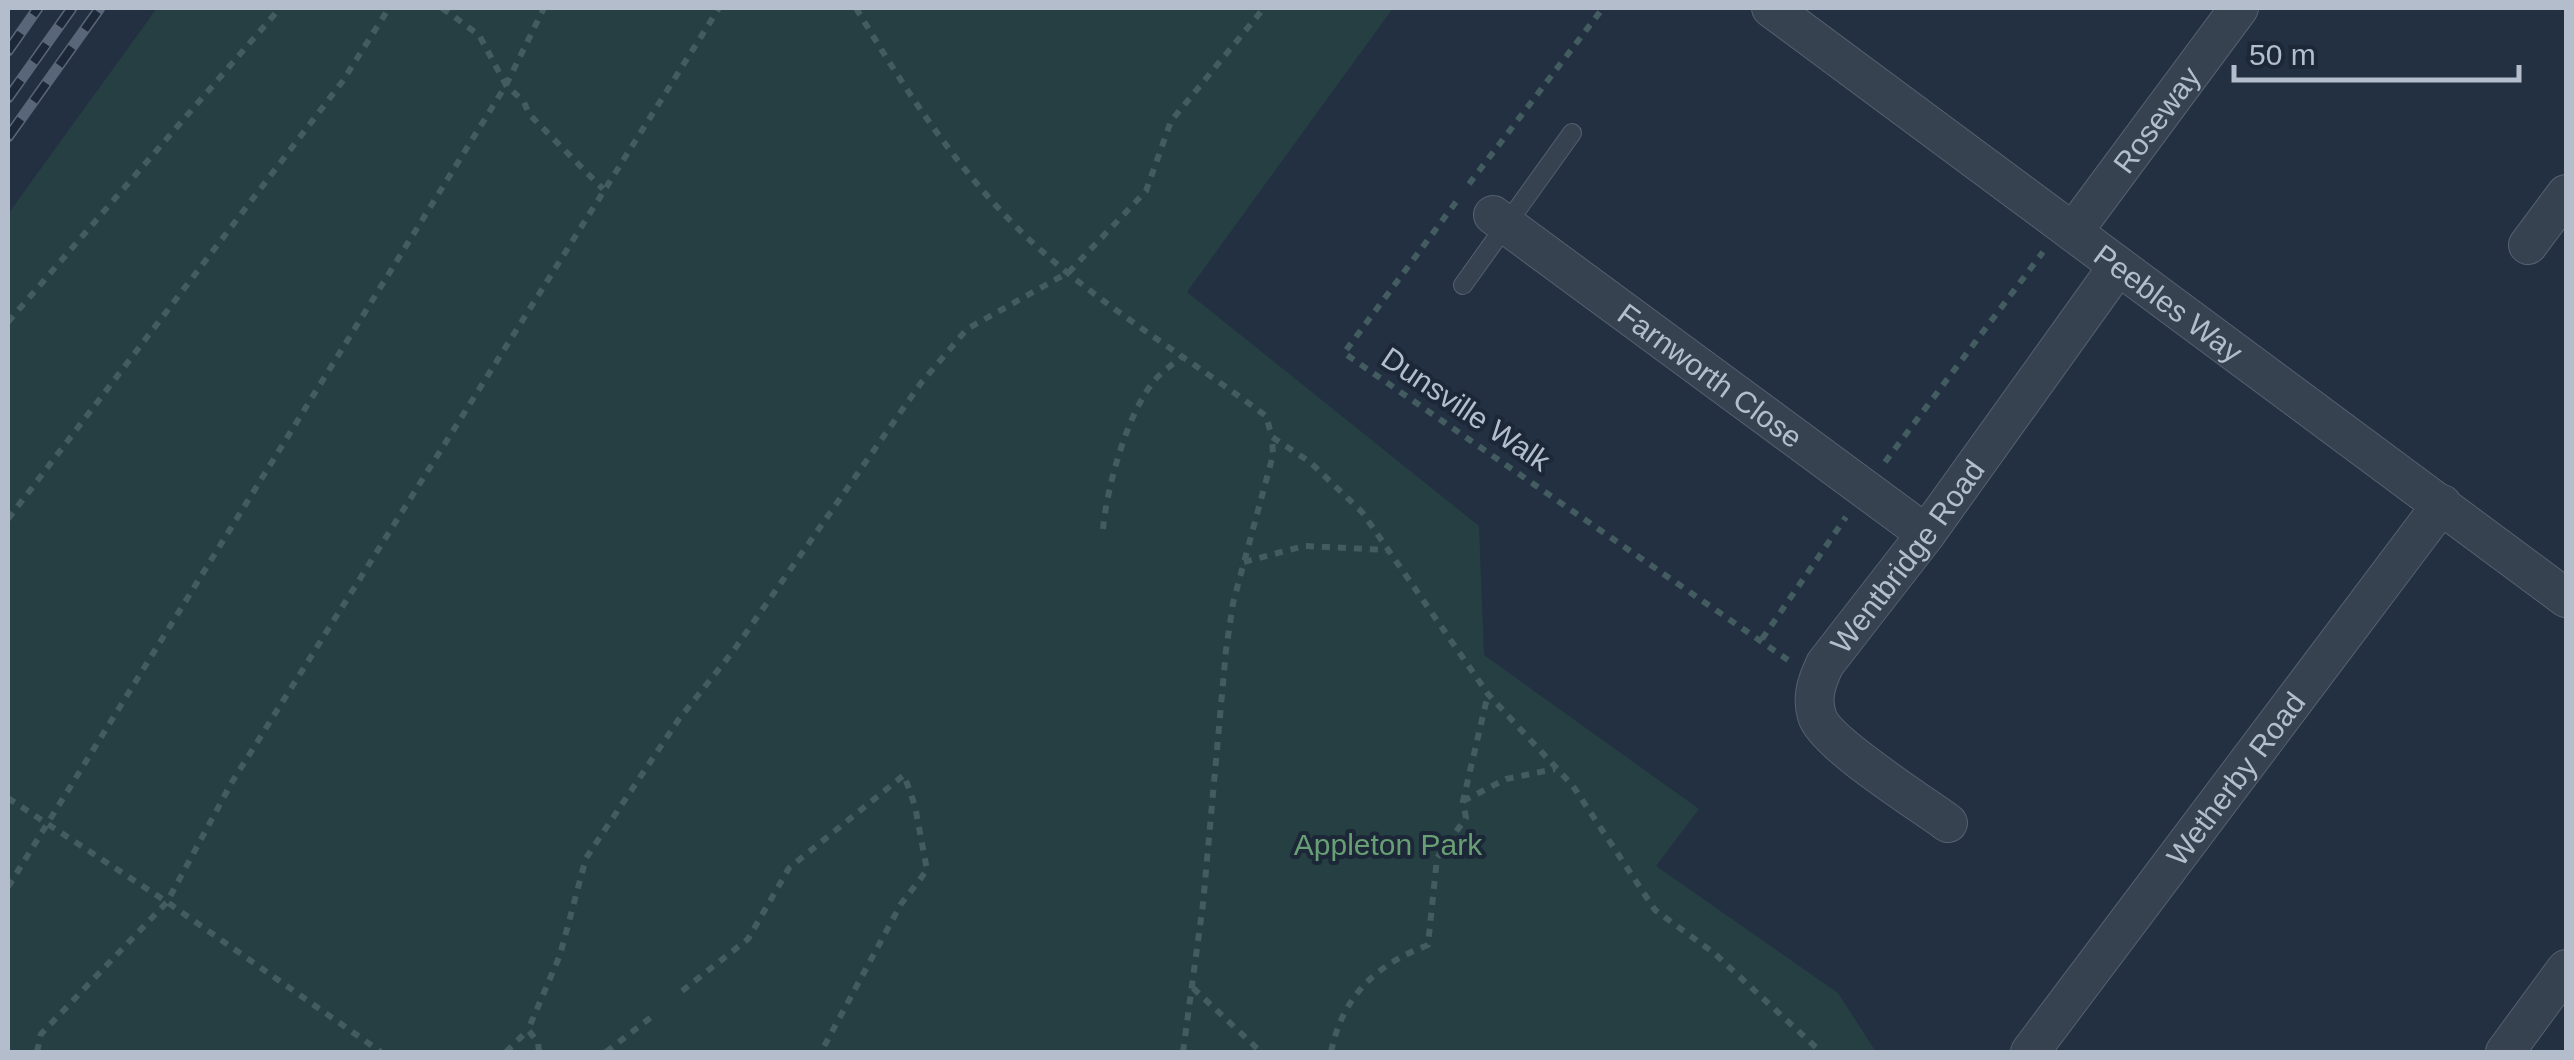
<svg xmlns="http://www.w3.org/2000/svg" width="2574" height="1060" viewBox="0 0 2574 1060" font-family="Helvetica,sans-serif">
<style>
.green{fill:#253f43}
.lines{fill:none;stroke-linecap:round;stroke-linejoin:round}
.service-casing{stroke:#55606f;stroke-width:20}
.minor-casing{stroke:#55606f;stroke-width:40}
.path{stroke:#435c60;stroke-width:6;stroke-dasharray:8 8;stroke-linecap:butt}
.service{stroke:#374251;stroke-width:18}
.minor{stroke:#374251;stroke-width:38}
.rail-casing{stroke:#596679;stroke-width:11}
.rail{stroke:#1c2737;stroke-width:8;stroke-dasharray:22;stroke-linecap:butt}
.labels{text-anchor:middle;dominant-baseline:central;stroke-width:8;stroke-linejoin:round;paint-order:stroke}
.street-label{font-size:30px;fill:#b4bdcc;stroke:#1c2737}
.park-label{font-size:30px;fill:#699f75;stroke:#1c2737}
</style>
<rect width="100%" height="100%" fill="#233042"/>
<!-- green -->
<polygon class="green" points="157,8 1393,8 1187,292 1479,526 1484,655 1699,809 1656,866 1838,993 1876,1052 8,1052 8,214"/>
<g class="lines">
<!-- service casing -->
<g class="service-casing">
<polyline id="service" points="1463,285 1572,133"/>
</g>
<!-- minor casing -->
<g class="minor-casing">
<g id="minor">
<path id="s1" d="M1771 8 2566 598"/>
<path id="s2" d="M1493 215 1926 534"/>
<path id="s3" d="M2073 232 2239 8"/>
<polyline points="2528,245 2566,194"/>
<path id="s4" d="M1948 823C1921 803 1825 743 1817 716 1811 697 1817 681 1825 664L1926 534 2118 266"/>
<path id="s5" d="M2030 1052 2442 504"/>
<polyline points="2505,1052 2566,969"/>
</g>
</g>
<!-- path -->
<g class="path">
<polyline points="442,8 479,35 506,85 524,102 529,114 603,189"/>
<path d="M856 8C907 93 961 176 1034 244 1104 308 1190 359 1266 416L1272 437 1310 462 1362 512 1488 694 1573 786 1655 910 1714 953 1821 1052"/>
<polyline points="1469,184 1603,8"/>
<polyline points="1456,202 1344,353 1788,660"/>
<polyline points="8,322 280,8"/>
<polyline points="1885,462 2043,252"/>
<polyline points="8,519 342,82 389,8"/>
<path d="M1103 529C1107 487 1127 414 1154 381 1162 371 1175 363 1184 355"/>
<polyline points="1244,562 1304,546 1388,550"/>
<polyline points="1762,639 1846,517"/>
<polyline points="8,798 167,902 381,1052"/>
<polyline points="1463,801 1506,779 1555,769"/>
<polyline points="8,887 506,85 544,8"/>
<polyline points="1193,988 1261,1052"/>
<polyline points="682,991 748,939 789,868 904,775 915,806 927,870 901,904 821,1052"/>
<polyline points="37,1052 41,1034 167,902 232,782 719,8"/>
<polyline points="506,1052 528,1030"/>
<polyline points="539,1052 538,1042 528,1030 560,955 586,858 679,719 734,650 921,383 967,329 1069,272 1146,191 1171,121 1264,8"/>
<polyline points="606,1052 654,1015"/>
<polyline points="1183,1052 1203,904 1226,650 1233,603 1273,455 1272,437"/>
<path d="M1331 1052C1343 996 1375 965 1428 945L1437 858 1466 818 1463 801 1488 694"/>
</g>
<!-- service -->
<use href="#service" class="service"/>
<!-- minor -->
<use href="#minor" class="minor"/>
<!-- rail casing -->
<g class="rail-casing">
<g id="rail">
<polyline points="8,51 38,8"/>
<polyline points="8,98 72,8"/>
<polyline points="8,137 100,8"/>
</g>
</g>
<!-- rail -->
<use href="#rail" class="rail"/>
</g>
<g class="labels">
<!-- street labels -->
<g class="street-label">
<text stroke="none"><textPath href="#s3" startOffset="140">Roseway</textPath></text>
<text stroke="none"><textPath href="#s1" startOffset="495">Peebles Way</textPath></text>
<text stroke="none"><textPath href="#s2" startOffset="270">Farnworth Close</textPath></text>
<text transform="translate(1466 409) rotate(34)">Dunsville Walk</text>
<text stroke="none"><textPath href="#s4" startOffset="360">Wentbridge Road</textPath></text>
<text stroke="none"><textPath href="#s5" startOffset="342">Wetherby Road</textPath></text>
</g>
<!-- park labels -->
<g class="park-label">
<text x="1388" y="844">Appleton Park</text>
</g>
</g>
<!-- border -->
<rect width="2574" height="1060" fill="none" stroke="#b4bdcc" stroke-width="20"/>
<!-- scale -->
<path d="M2234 65v15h285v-15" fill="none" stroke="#b4bdcc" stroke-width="5"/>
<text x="2249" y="65" font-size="30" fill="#b4bdcc" stroke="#1c2737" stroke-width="8" paint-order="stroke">50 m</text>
</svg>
